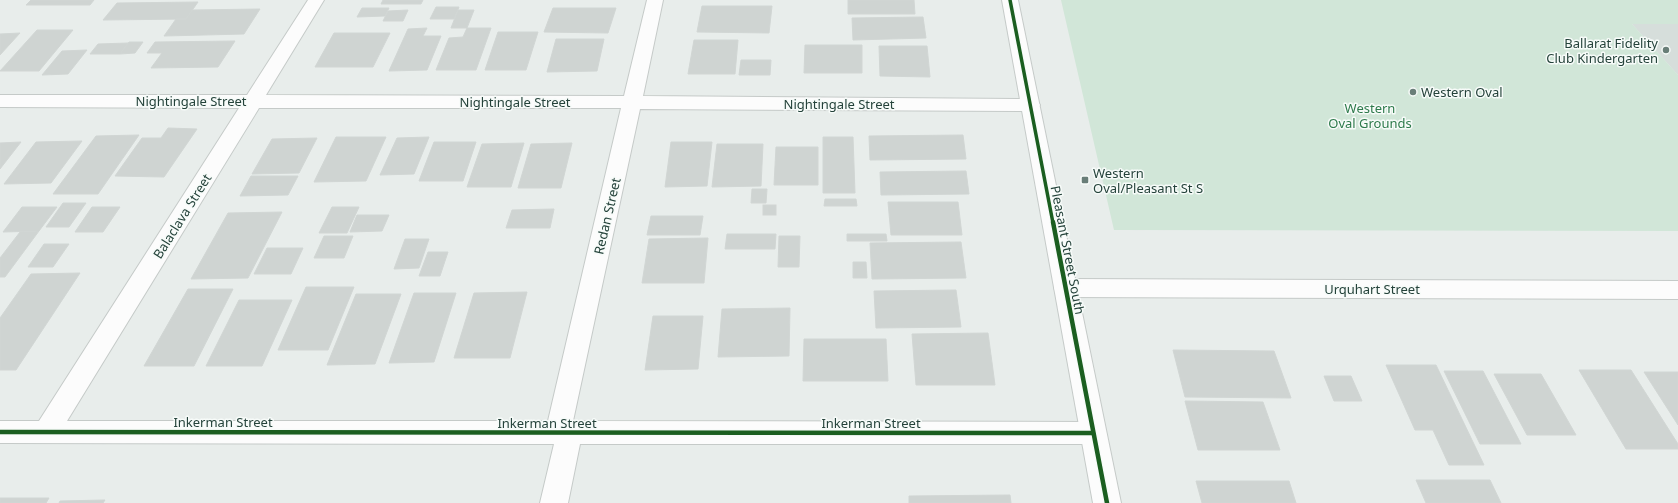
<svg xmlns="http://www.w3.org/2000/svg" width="1678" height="503" viewBox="0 0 1678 503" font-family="'Noto Sans',sans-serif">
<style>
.built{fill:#d6dedb}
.green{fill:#d1e6d8}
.building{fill:#cfd4d2;stroke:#d1d6d4}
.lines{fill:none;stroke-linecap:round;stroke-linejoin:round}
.minor-casing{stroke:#c5cac8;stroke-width:2}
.tertiary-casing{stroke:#c5cac8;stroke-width:2}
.minor{fill:#fcfcfc;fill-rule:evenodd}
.tertiary{fill:#fcfcfc;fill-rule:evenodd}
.cycleway-far1-casing{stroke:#f7fbf9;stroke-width:5.5}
.cycleway-casing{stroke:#f7fbf9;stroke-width:7}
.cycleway-far1{stroke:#1b5e20;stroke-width:3.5}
.cycleway{stroke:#1b5e20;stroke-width:4.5}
.poi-dot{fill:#697e78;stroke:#f7fbf9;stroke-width:1.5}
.labels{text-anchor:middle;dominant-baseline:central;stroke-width:3;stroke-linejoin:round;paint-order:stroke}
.poi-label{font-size:13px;fill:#24423a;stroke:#f7fbf9;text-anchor:start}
.street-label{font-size:13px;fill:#24423a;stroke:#f7fbf9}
.park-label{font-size:13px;fill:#2d7a4b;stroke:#f7fbf9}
</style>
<rect width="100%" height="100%" fill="#e8edeb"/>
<!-- built -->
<polygon class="built" points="1632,24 1678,24 1678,75"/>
<!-- green -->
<polygon class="green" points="1061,0 1678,0 1678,24 1632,24 1678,75 1678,231 1114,230"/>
<!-- building -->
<g class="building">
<polygon points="31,0 94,0 90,5 26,5"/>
<polygon points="383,0 423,0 421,4 381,4"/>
<polygon points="848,0 914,0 915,14 848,14"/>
<polygon points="198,2 186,19 103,20 117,3"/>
<polygon points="702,6 772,6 769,33 697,32"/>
<polygon points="436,7 459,7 454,19 430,19"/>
<polygon points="362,8 389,8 385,16 357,17"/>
<polygon points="553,8 616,8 608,33 544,32"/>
<polygon points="260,9 244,34 164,36 176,19 186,19 192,10"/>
<polygon points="408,10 403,21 383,21 388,11"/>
<polygon points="458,10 474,10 467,28 451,28"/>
<polygon points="923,17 926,38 853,40 852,18"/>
<polygon points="427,28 423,36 441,36 427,70 389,71 408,29"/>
<polygon points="467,28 491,28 476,70 436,70 449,38 463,37"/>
<polygon points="37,30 73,30 39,71 0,71"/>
<polygon points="498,32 538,32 526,70 485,70"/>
<polygon points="20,33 0,55 0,34"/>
<polygon points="334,33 390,33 373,67 315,67"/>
<polygon points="556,39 604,39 597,71 547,72"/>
<polygon points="694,40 738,40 735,74 688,74"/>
<polygon points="235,41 218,67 151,68 162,53 147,53 155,42"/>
<polygon points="129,42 143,42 135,53 120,54"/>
<polygon points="128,43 120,54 90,54 98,44"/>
<polygon points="805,45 862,45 862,73 804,73"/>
<polygon points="879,46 927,46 930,77 880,76"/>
<polygon points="87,50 68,74 42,75 62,51"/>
<polygon points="741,60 771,60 770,75 739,75"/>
<polygon points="168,128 197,129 164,177 115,176 142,138 161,138"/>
<polygon points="139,135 98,194 53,194 96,136"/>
<polygon points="963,135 966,159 870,160 869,136"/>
<polygon points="336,137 386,137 366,181 314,182"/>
<polygon points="429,137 414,174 380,175 397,138"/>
<polygon points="823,137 853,137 855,193 823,193"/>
<polygon points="317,138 299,173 252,174 272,139"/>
<polygon points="82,141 51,183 4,184 36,142"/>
<polygon points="21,142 0,169 0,143"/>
<polygon points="434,142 476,142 463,181 419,181"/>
<polygon points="671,142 712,142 707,186 665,187"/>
<polygon points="524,143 511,187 467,187 482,144"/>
<polygon points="572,143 561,188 518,188 531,144"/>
<polygon points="717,144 763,144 761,186 712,187"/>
<polygon points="776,147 818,147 818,185 774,185"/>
<polygon points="966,171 969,194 881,195 880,172"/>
<polygon points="251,176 298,176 288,195 240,196"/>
<polygon points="752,189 767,189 766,203 751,203"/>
<polygon points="825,199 856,199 857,206 824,206"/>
<polygon points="888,202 958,202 962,235 891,235"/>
<polygon points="63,203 86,203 69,227 46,227"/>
<rect x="763" y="205" width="13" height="10"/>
<polygon points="22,207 57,207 39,231 3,232"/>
<polygon points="92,207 120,207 103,232 75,232"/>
<polygon points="332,207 359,207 347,233 319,233"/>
<polygon points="554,209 550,228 506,228 512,210"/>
<polygon points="282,212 248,278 191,279 228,213"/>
<polygon points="357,215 389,215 382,231 350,232"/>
<polygon points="651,216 703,216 700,235 647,235"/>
<polygon points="39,231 5,277 0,277 0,258 20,232"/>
<polygon points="727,234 776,234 775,249 725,249"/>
<polygon points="847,234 886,234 887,241 847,241"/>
<polygon points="324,236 353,236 344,258 314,258"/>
<polygon points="779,236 800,236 799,267 778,267"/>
<polygon points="708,238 704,283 642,283 649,239"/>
<polygon points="405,239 429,239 419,268 394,269"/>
<polygon points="961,242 966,278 872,279 870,243"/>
<polygon points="44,244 69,244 53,267 28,267"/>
<polygon points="267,248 303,248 291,274 254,274"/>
<polygon points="428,252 448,252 440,276 419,276"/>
<polygon points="853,262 866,262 867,278 853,278"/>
<polygon points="80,273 16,370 0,370 0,318 31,274"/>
<polygon points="306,287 354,287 328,350 278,350"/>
<polygon points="188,289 233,289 194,366 144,366"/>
<polygon points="956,290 961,327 876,328 874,291"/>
<polygon points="527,292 510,358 454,358 474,293"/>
<polygon points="414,293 456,293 434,362 389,363"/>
<polygon points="356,294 401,294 375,364 327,365"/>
<polygon points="239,300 292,300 262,366 206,366"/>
<polygon points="790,308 789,356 718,357 722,309"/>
<polygon points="653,316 703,316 698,369 645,370"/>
<polygon points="988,333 995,385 916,385 912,334"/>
<polygon points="804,339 886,339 888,381 803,381"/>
<polygon points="1173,350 1274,351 1291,398 1185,397"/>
<polygon points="1386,365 1436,365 1484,465 1449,465 1433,430 1415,430"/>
<polygon points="1579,370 1631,370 1678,444 1678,449 1626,449"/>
<polygon points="1444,371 1483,371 1521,444 1480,444"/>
<polygon points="1644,372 1678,372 1678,425"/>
<polygon points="1494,374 1541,374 1576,435 1527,435"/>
<polygon points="1324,376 1351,376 1362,401 1334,401"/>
<polygon points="1185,401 1263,402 1280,450 1198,450"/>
<polygon points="1416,480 1490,480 1501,503 1426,503"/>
<polygon points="1196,481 1289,481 1296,503 1202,503"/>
<polygon points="1010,495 1011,503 909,503 909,496"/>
<polygon points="0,498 49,498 46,503 0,503"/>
<polygon points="105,500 103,503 59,503 60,501"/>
</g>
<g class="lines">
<!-- minor casing -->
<g class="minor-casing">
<g id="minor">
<path d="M308 0H324L266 95 624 96 647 0H663L643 96 1030 99 1037 101 1040 105 1037 109 1030 111 640 109 573 421 1093 422 1102 425 1106 433 1102 441 1093 444H580L568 503H540L554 444 0 443V421H39L239 108 0 107V95H247ZM259 108H621L548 421H67Z"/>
<polygon points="1065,279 1678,281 1678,299 1065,297 1057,294 1054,288 1057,282"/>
</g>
</g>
<!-- tertiary casing -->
<g class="tertiary-casing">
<polygon id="tertiary" points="1002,0 1018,0 1121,503 1093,503"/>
</g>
<!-- minor -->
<use href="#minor" class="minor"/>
<!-- tertiary -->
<use href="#tertiary" class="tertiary"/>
<!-- cycleway-far1 casing -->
<g class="cycleway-far1-casing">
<polyline id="cycleway-far1" points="1010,0 1053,223"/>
</g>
<!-- cycleway casing -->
<g class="cycleway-casing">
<g id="cycleway">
<polyline points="1053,222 1107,503"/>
<polyline points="0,432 1093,433"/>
</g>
</g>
<!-- cycleway-far1 -->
<use href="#cycleway-far1" class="cycleway-far1"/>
<!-- cycleway -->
<use href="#cycleway" class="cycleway"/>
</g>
<!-- markers -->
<g class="poi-dot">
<circle cx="1666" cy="50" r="4"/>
<circle cx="1413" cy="92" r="4"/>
<rect x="1081" y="176" width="8" height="8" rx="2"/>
</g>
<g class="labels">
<!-- poi labels -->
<g class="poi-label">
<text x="1658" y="43" text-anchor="end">Ballarat Fidelity<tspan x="1658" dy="15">Club Kindergarten</tspan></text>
<text x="1421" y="92">Western Oval</text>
<text x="1093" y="173">Western<tspan x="1093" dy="15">Oval/Pleasant St S</tspan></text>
</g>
<!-- street labels -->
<g class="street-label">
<text x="191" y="101">Nightingale Street</text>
<text x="515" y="102">Nightingale Street</text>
<text x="839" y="104">Nightingale Street</text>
<text transform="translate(182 216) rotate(-58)">Balaclava Street</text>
<text transform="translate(607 216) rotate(-77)">Redan Street</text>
<text transform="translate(1068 250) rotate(79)">Pleasant Street South</text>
<text x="1372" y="289">Urquhart Street</text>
<text x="223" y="422">Inkerman Street</text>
<text x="547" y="423">Inkerman Street</text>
<text x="871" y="423">Inkerman Street</text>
</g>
<!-- park labels -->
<g class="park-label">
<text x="1370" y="108">Western<tspan x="1370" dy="15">Oval Grounds</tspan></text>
</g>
</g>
</svg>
